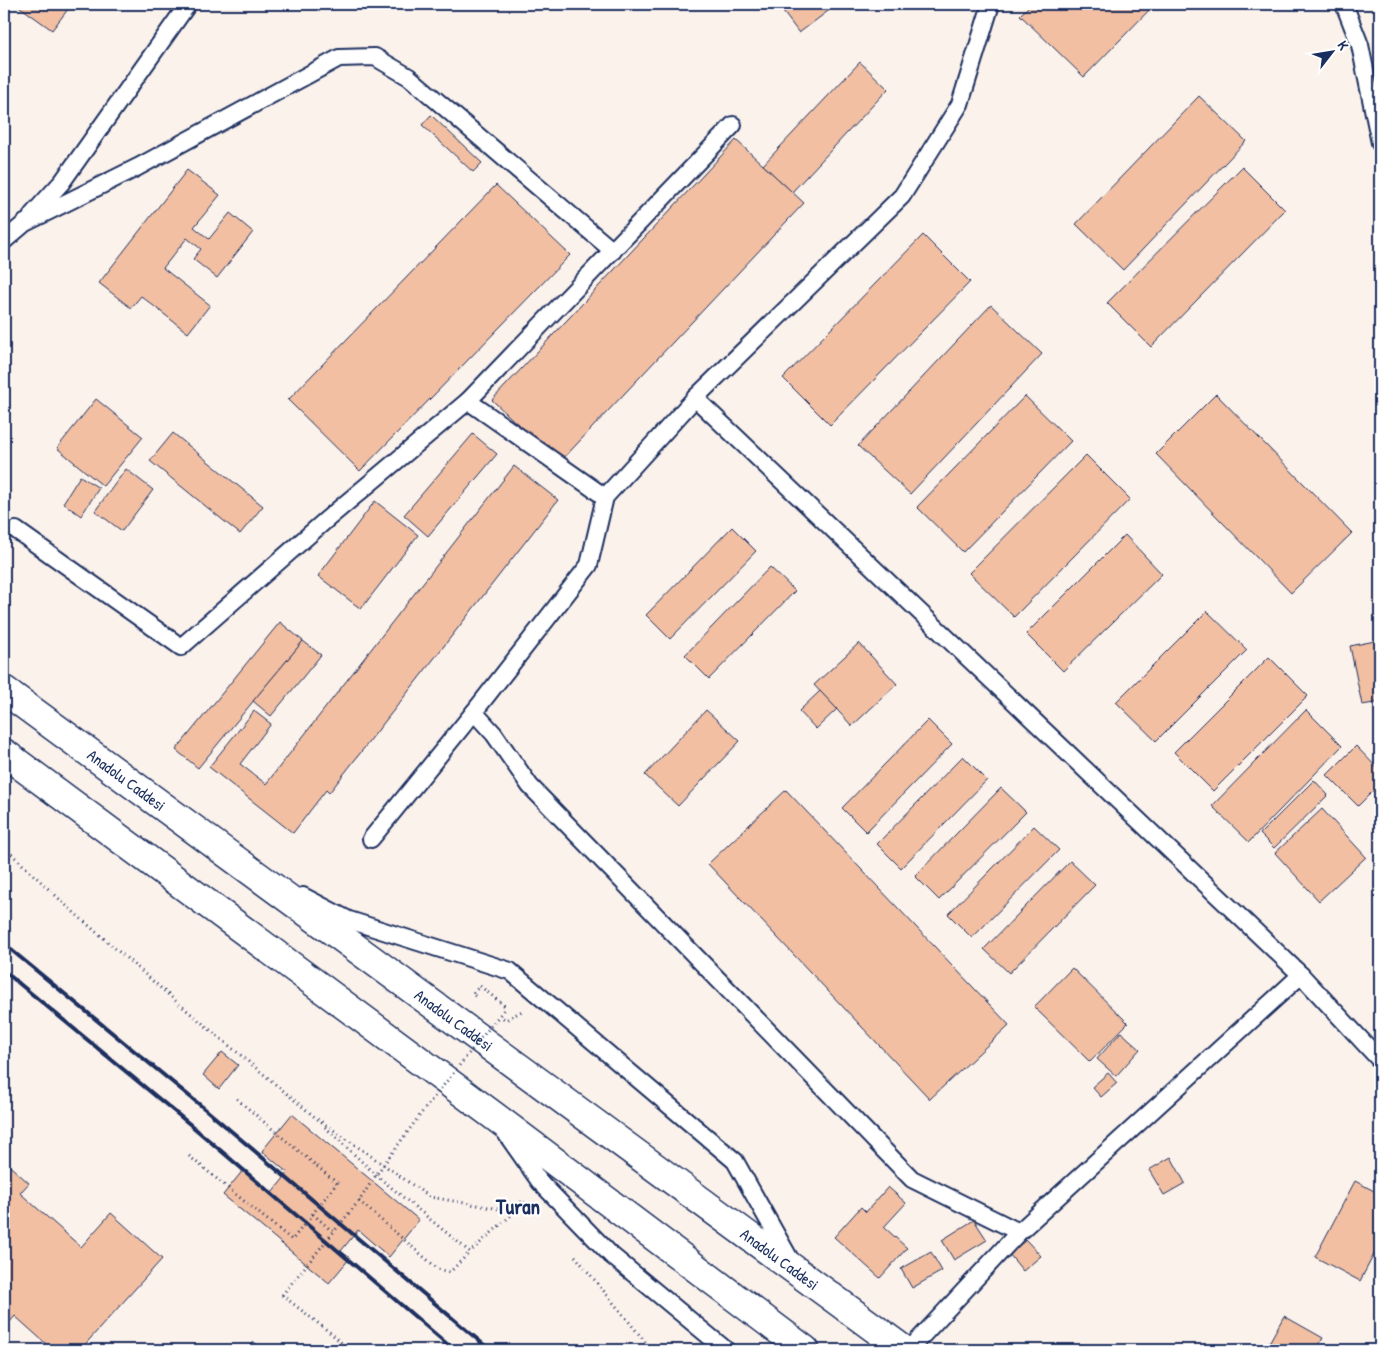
<svg xmlns="http://www.w3.org/2000/svg" width="1384" height="1354" viewBox="0 0 1384 1354" font-family="'Patrick Hand',sans-serif">
<style>
.building{fill:#f2bfa2;stroke:#1b2f5e}
.lines{fill:none;stroke-linecap:round;stroke-linejoin:round}
.service-casing{stroke:#1b2f5e;stroke-width:20}
.trunk-casing{stroke:#1b2f5e;stroke-width:31}
.path{stroke:#1b2f5e;stroke-width:3;stroke-dasharray:1 4;stroke-linecap:butt}
.service{stroke:#fff;stroke-width:16}
.trunk{stroke:#fff;stroke-width:28}
.rail{stroke:#1b2f5e;stroke-width:4}
.path-bridge{stroke:#1b2f5e;stroke-width:3;stroke-dasharray:1 4;stroke-linecap:butt}
.labels{text-anchor:middle;dominant-baseline:central;stroke-width:4.5;stroke-linejoin:round;paint-order:stroke}
.street-label{font-size:16px;fill:#1b2f5e;stroke:#fff}
.district-label{font-size:21px;font-weight:bold;fill:#1b2f5e;stroke:#fff}
</style>
<rect width="100%" height="100%" fill="#fcf2ec"/>
<filter id="ink" filterUnits="userSpaceOnUse"><feTurbulence type="fractalNoise" baseFrequency=".02" numOctaves="2"/><feDisplacementMap in="SourceGraphic" scale="10" xChannelSelector="R" yChannelSelector="G"/><feConvolveMatrix kernelMatrix="1 2 1 2 8 2 1 2 1" color-interpolation-filters="sRGB"/></filter>
<g filter="url(#ink)">
<!-- building -->
<g class="building">
<polygon points="16,4 72,4 52,30"/>
<polygon points="777,4 835,4 836,5 799,33"/>
<polygon points="1031,4 1155,4 1084,77 1020,15"/>
<polygon points="860,62 888,89 792,192 763,165"/>
<polygon points="1199,96 1246,141 1123,270 1076,224"/>
<polygon points="431,115 482,163 473,172 422,125"/>
<polygon points="736,140 804,203 559,463 492,400"/>
<polygon points="1242,167 1285,210 1151,347 1107,303"/>
<polygon points="187,170 220,195 194,227 209,239 230,213 253,232 217,278 193,259 201,249 187,238 163,268 210,305 188,333 141,296 131,308 99,283"/>
<polygon points="496,185 570,255 360,471 288,400"/>
<polygon points="923,235 970,282 830,425 783,378"/>
<polygon points="991,305 1042,354 910,494 858,446"/>
<polygon points="1216,394 1352,533 1291,593 1156,454"/>
<polygon points="1025,396 1071,441 963,552 917,507"/>
<polygon points="96,399 143,437 103,486 57,448"/>
<polygon points="173,433 263,506 240,534 150,461"/>
<polygon points="473,434 497,454 428,536 404,515"/>
<polygon points="1086,455 1130,499 1014,617 969,573"/>
<polygon points="514,466 558,500 329,793 326,790 293,833 209,767 254,711 271,724 240,764 266,784"/>
<polygon points="126,469 153,490 122,531 95,511"/>
<polygon points="80,476 99,488 81,516 63,503"/>
<polygon points="375,501 418,535 361,609 318,576"/>
<polygon points="732,527 756,551 670,639 646,615"/>
<polygon points="1125,535 1162,574 1063,671 1026,634"/>
<polygon points="770,567 795,591 709,679 685,655"/>
<polygon points="1207,611 1247,650 1156,741 1116,702"/>
<polygon points="280,622 303,641 198,768 176,750"/>
<polygon points="1380,640 1380,702 1362,705 1350,646"/>
<polygon points="303,641 321,655 271,716 253,701"/>
<polygon points="859,643 897,684 852,726 814,685"/>
<polygon points="1269,657 1308,696 1213,791 1174,752"/>
<polygon points="820,691 837,709 816,729 799,711"/>
<polygon points="706,710 740,741 678,806 645,775"/>
<polygon points="1306,710 1342,746 1249,842 1212,806"/>
<polygon points="928,720 952,744 866,832 842,808"/>
<polygon points="1356,746 1380,771 1380,784 1358,806 1327,775"/>
<polygon points="963,756 987,780 901,868 877,844"/>
<polygon points="1314,780 1328,795 1274,848 1260,834"/>
<polygon points="1001,788 1026,812 939,900 915,876"/>
<polygon points="786,790 1009,1025 930,1099 708,864"/>
<polygon points="1322,809 1366,857 1319,901 1275,853"/>
<polygon points="1034,826 1059,850 972,938 948,914"/>
<polygon points="1070,861 1095,885 1009,973 984,949"/>
<polygon points="1072,968 1128,1023 1090,1062 1034,1007"/>
<polygon points="1121,1032 1140,1049 1116,1076 1097,1059"/>
<polygon points="222,1052 238,1065 219,1089 203,1075"/>
<polygon points="1108,1073 1117,1083 1101,1097 1092,1087"/>
<polygon points="292,1114 419,1220 389,1257 358,1230 341,1251 350,1258 329,1283 223,1195 244,1169 272,1193 288,1173 262,1151"/>
<polygon points="1171,1157 1185,1183 1164,1195 1149,1170"/>
<polygon points="4,1161 29,1183 20,1193 81,1247 111,1213 162,1259 80,1350 53,1350 15,1316 4,1329"/>
<polygon points="1355,1181 1380,1194 1380,1243 1360,1281 1315,1257"/>
<polygon points="888,1187 906,1203 884,1227 907,1248 880,1278 834,1237 861,1207 866,1212"/>
<polygon points="974,1220 987,1240 954,1260 942,1240"/>
<polygon points="1026,1240 1041,1256 1023,1271 1009,1254"/>
<polygon points="931,1252 942,1271 912,1288 901,1269"/>
<polygon points="1284,1316 1323,1338 1316,1350 1265,1350"/>
<polygon points="254,1342 264,1350 247,1350"/>
</g>
<g class="lines">
<!-- service casing -->
<g class="service-casing">
<g id="service">
<polyline points="1344,4 1360,45 1380,143"/>
<polyline points="32,215 62,182 188,4"/>
<polyline points="4,241 25,223 138,167 339,58 375,57 409,77 613,251"/>
<polyline points="695,398 1301,975"/>
<polyline points="468,401 733,125"/>
<polyline points="16,530 181,647 326,520 468,401 605,497"/>
<polyline points="474,712 494,734 530,786 912,1179 1019,1232"/>
<polyline points="371,839 474,712 589,565 605,497 695,398 902,196 960,104 991,4"/>
<polyline points="303,896 349,920 510,971 735,1161 791,1261"/>
<polyline points="507,1135 540,1182 611,1255 726,1350"/>
<polyline points="909,1350 1019,1232 1301,975 1379,1059"/>
</g>
</g>
<!-- trunk casing -->
<g class="trunk-casing">
<g id="trunk">
<path id="s1" d="M4 690 904 1350"/>
<polyline points="4,753 494,1116 805,1350"/>
</g>
</g>
<!-- path -->
<g class="path">
<polyline points="4,847 71,910 178,1003 316,1118 430,1197 500,1209 524,1201"/>
<polyline points="475,996 472,994 480,986 506,1007"/>
<polyline points="503,1018 506,1020 522,1011"/>
<polyline points="237,1099 277,1133"/>
<polyline points="325,1127 376,1175 470,1252 527,1201"/>
<polyline points="189,1156 228,1188"/>
<polyline points="359,1201 438,1269 450,1272 470,1252"/>
<polyline points="313,1214 333,1232"/>
<polyline points="575,1256 652,1350"/>
<polyline points="282,1295 333,1335 349,1350"/>
</g>
<!-- service -->
<use href="#service" class="service"/>
<!-- trunk -->
<use href="#trunk" class="trunk"/>
<!-- rail -->
<g class="rail">
<polyline points="4,944 205,1109 490,1350"/>
<polyline points="4,971 192,1126 454,1350"/>
</g>
<!-- path-bridge -->
<g class="path-bridge">
<polyline points="228,1188 292,1240 337,1183 277,1133"/>
<polyline points="282,1295 359,1201 376,1175 423,1111 506,1007"/>
</g>
</g>
</g>
<g class="labels">
<!-- street labels -->
<g class="street-label">
<text stroke="none"><textPath href="#s1" startOffset="152">Anadolu Caddesi</textPath></text>
<text stroke="none"><textPath href="#s1" startOffset="558">Anadolu Caddesi</textPath></text>
<text stroke="none"><textPath href="#s1" startOffset="962">Anadolu Caddesi</textPath></text>
</g>
<!-- district labels -->
<g class="district-label">
<text x="518" y="1206">Turan</text>
</g>
</g>
<!-- margin -->
<rect width="1384" height="1354" fill="none" stroke="#fff" stroke-width="20"/>
<rect x="10" y="10" width="1364" height="1334" fill="none" stroke="#1b2f5e" stroke-width="2" filter="url(#ink)"/>
<!-- north arrow -->
<g transform="translate(1332 52) rotate(59)" stroke="#ffffff" stroke-width="4" paint-order="stroke">
<path d="M0-4L9 19L0 12L-9 19Z" fill="#1b2f5e"/>
<text y="-8" font-size="14" font-weight="bold" text-anchor="middle" fill="#1b2f5e">K</text>
</g>
</svg>
